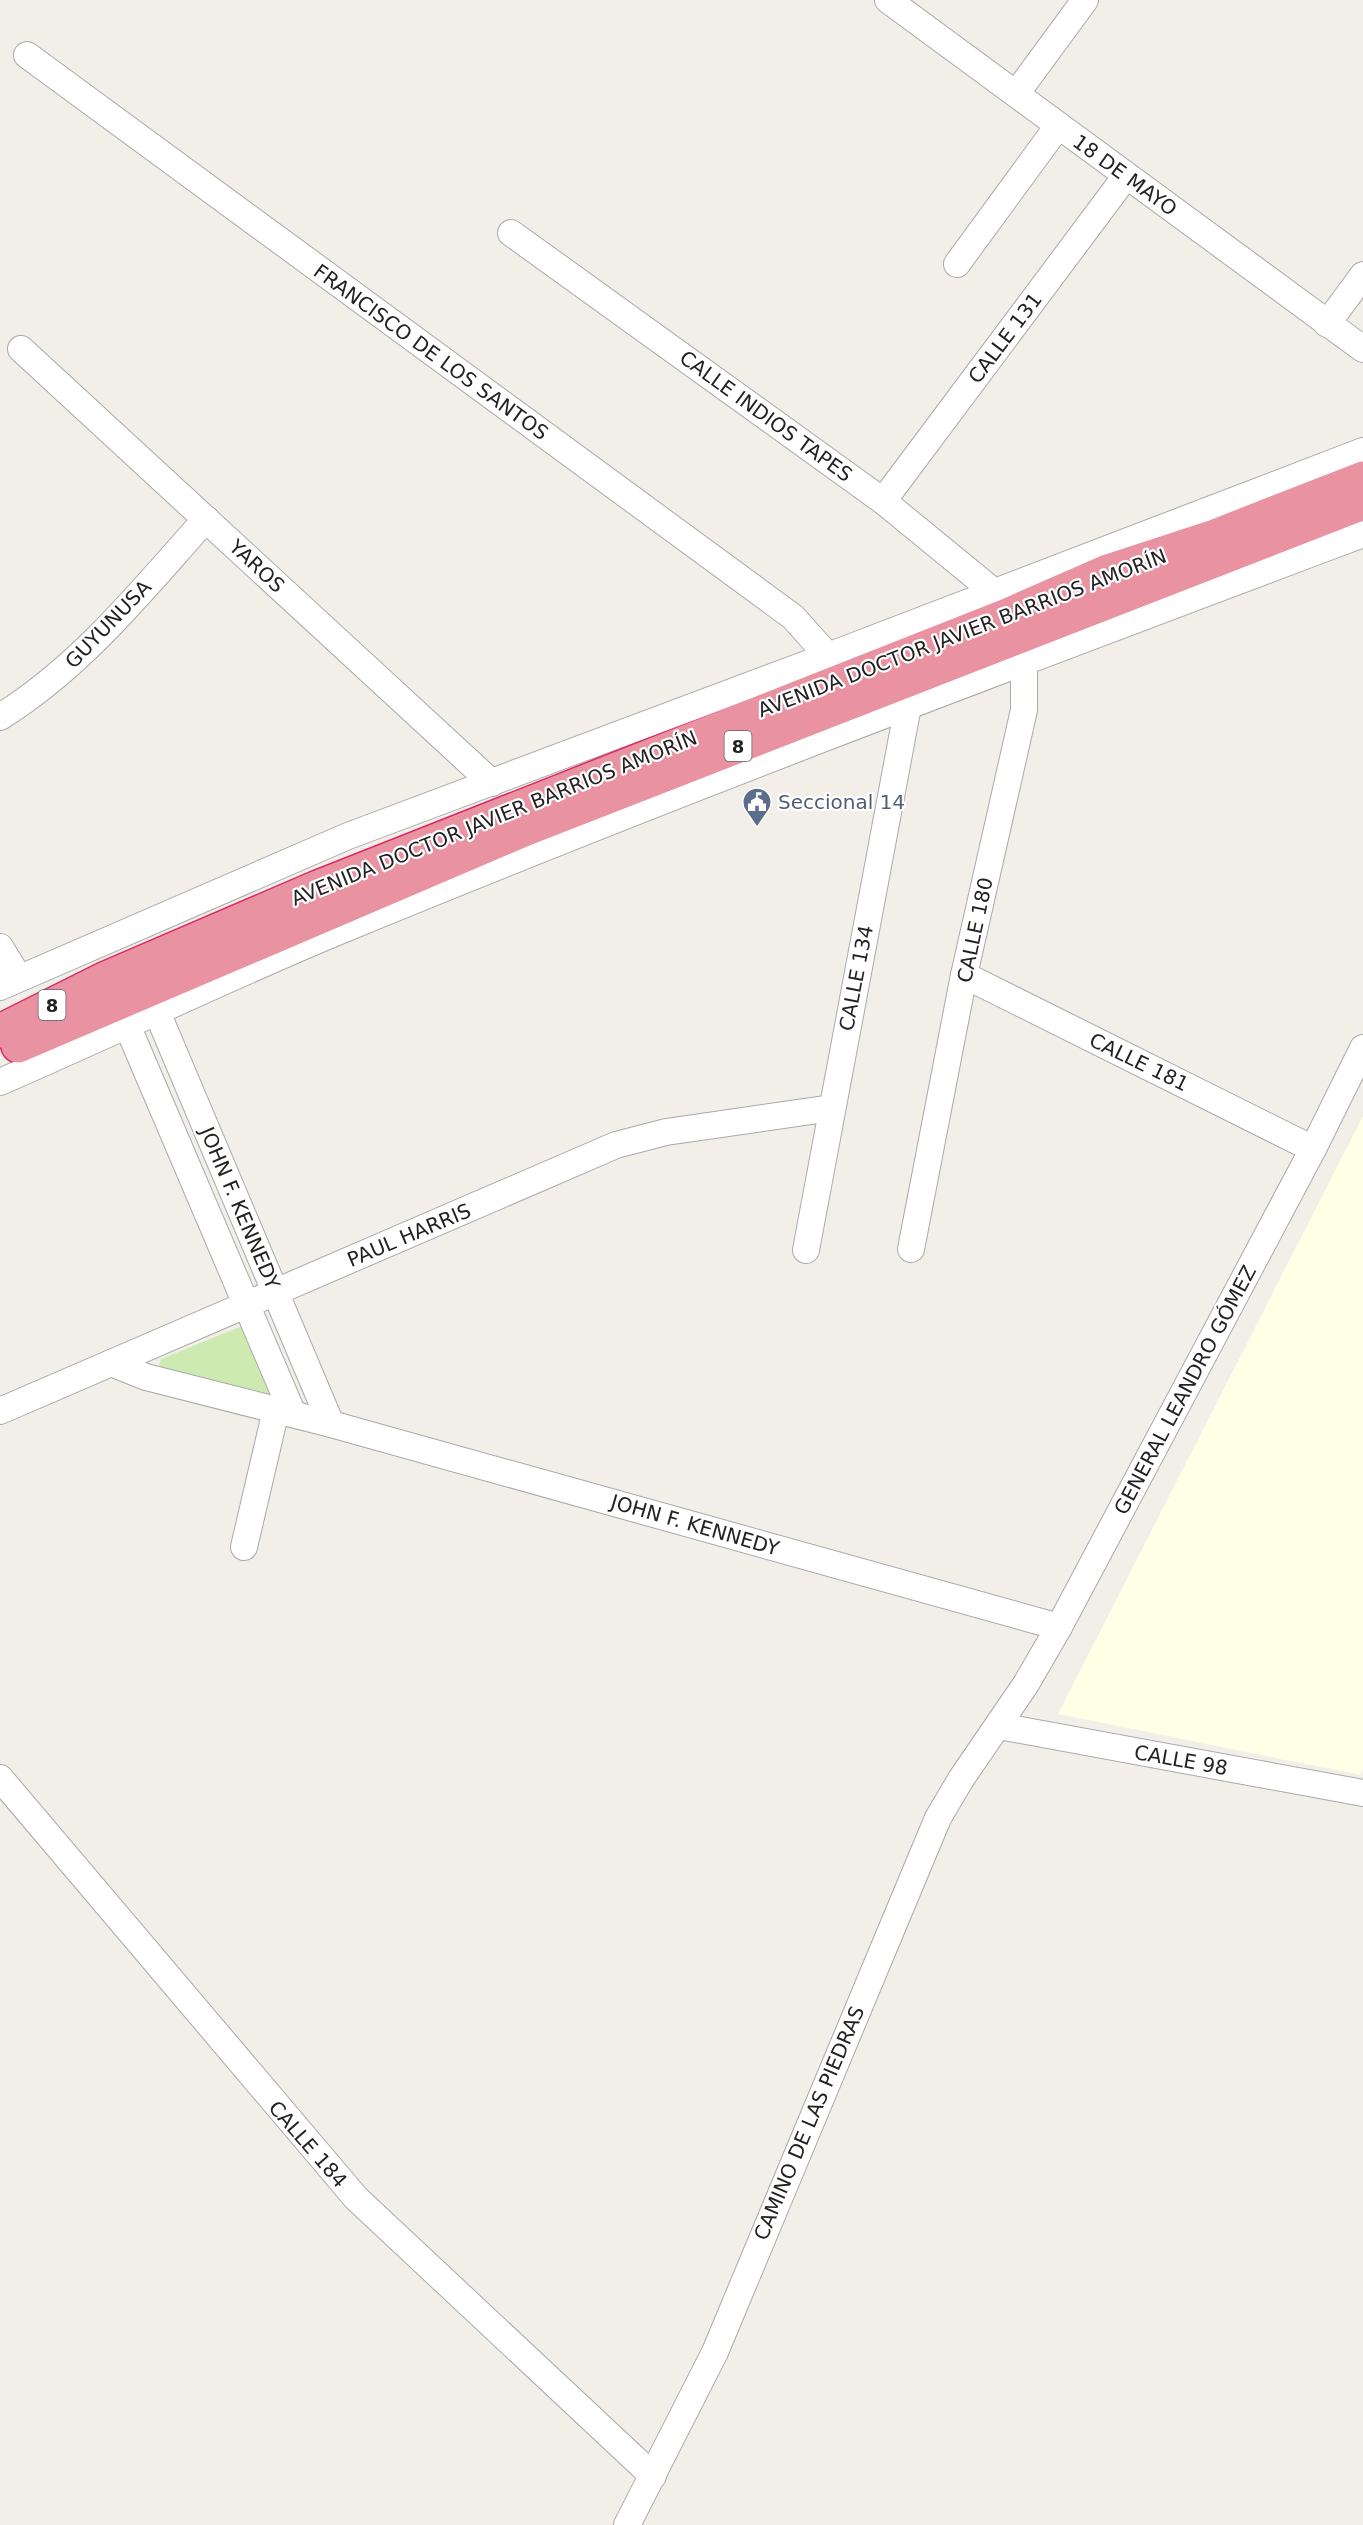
<svg xmlns="http://www.w3.org/2000/svg" width="1363" height="2525" viewBox="0 0 1363 2525" font-family="'DejaVu Sans',sans-serif">
<style>
.education{fill:#ffffe5}
.grass{fill:#cdebb0}
.lines{fill:none;stroke-linecap:round;stroke-linejoin:round}
.minor-casing{stroke:#a9a9a9;stroke-width:28}
.highway-casing{stroke:#dc2a67;stroke-width:36}
.minor{stroke:#fff;stroke-width:26}
.highway{stroke:#e892a2;stroke-width:33}
.labels{text-anchor:middle;dominant-baseline:central;stroke-width:4.5;stroke-linejoin:round;paint-order:stroke}
.shield{fill:#fff;stroke:#646464;stroke-width:1.5}
.shield-label{font-size:18px;font-weight:bold;fill:#222}
.street-label{font-size:20px;fill:#222;stroke:#fff}
.service-label{font-size:20px;fill:#4e5e75;stroke:#fff;text-anchor:start}
</style>
<rect width="100%" height="100%" fill="#f2efe9"/>
<!-- education -->
<polygon class="education" points="1363,1116 1363,1769 1361,1775 1058,1714"/>
<!-- grass -->
<polygon class="grass" points="242,1326 273,1387 269,1394 259,1398 163,1373 159,1366 161,1359"/>
<g class="lines">
<!-- minor casing -->
<g class="minor-casing">
<g id="minor">
<polyline points="888,0 1363,349"/>
<polyline points="27,55 793,617 828,656"/>
<polyline points="1016,94 1085,0"/>
<polyline points="511,233 883,501 993,591 1000,603"/>
<polyline points="957,264 1058,126"/>
<polyline points="1327,324 1363,275"/>
<polyline points="21,349 492,783"/>
<polyline points="883,501 1126,176"/>
<path d="M0 717C82 666 142 590 206 519"/>
<polyline points="0,947 19,978"/>
<polyline points="964,975 1313,1149"/>
<polyline points="0,987 348,836 828,656 1363,451"/>
<polyline points="140,1006 157,1012 331,1424"/>
<polyline points="135,1010 127,1025 293,1414"/>
<path d="M0 1082C113 1033 224 979 337 932 676 792 1020 663 1363 534"/>
<polyline points="911,1249 964,975 1024,710 1024,661 1021,646"/>
<polyline points="806,1250 908,706"/>
<polyline points="111,1363 146,1377 331,1424 1059,1627"/>
<polyline points="0,1411 616,1145 666,1132 832,1108"/>
<polyline points="244,1547 276,1410"/>
<polyline points="999,1726 1363,1793"/>
<polyline points="0,1778 356,2198 653,2476"/>
<polyline points="627,2525 715,2352 938,1818 961,1779 1026,1684 1059,1627 1313,1149 1363,1048"/>
</g>
</g>
<!-- highway casing -->
<g class="highway-casing">
<g id="highway">
<polyline points="0,1031 104,979 318,887 1007,615 1105,572 1212,537 1363,478"/>
<polyline points="18,1046 526,829 1363,503"/>
</g>
</g>
<!-- minor -->
<use href="#minor" class="minor"/>
<!-- highway -->
<use href="#highway" class="highway"/>
</g>
<!-- icons -->
<defs>
<g id="civic-pin" transform="scale(1.5)"><path d="M0 17L-7.5 6A9.5 9.5 0 1 1 7.5 6Z" fill="#5c6f8a" stroke="#fff"/><path d="M-.6-6.5H3V-4.5H.6V-3L4-1V1h2V6H-6V1h2V-1L-.6-3ZM-1.2 2.5V6h2.4V2.5Z" fill="#fff"/></g>
</defs>
<g fill-rule="evenodd">
<use href="#civic-pin" x="757" y="802"/>
</g>
<g class="labels">
<!-- shield labels -->
<g class="shield">
<rect x="724.5" y="731" width="27" height="30" rx="4.5"/>
<rect x="38.5" y="990" width="27" height="30" rx="4.5"/>
</g>
<g class="shield-label">
<text x="738" y="746">8</text>
<text x="52" y="1005">8</text>
</g>
<!-- street labels -->
<g class="street-label">
<text transform="translate(1125 175) rotate(36)">18 DE MAYO</text>
<text transform="translate(1005 338) rotate(-53)">CALLE 131</text>
<text transform="translate(431 352) rotate(36)">FRANCISCO DE LOS SANTOS</text>
<text transform="translate(766 416) rotate(36)">CALLE INDIOS TAPES</text>
<text transform="translate(257 566) rotate(43)">YAROS</text>
<text transform="translate(108 624) rotate(-46)">GUYUNUSA</text>
<text transform="translate(962 633) rotate(-21)">AVENIDA DOCTOR JAVIER BARRIOS AMORÍN</text>
<text transform="translate(494 818) rotate(-22)">AVENIDA DOCTOR JAVIER BARRIOS AMORÍN</text>
<text transform="translate(975 930) rotate(-78)">CALLE 180</text>
<text transform="translate(856 978) rotate(-79)">CALLE 134</text>
<text transform="translate(1139 1062) rotate(26)">CALLE 181</text>
<text transform="translate(240 1208) rotate(67)">JOHN F. KENNEDY</text>
<text transform="translate(409 1235) rotate(-23)">PAUL HARRIS</text>
<text transform="translate(1185 1390) rotate(-62)">GENERAL LEANDRO GÓMEZ</text>
<text transform="translate(695 1525) rotate(16)">JOHN F. KENNEDY</text>
<text transform="translate(1181 1760) rotate(10)">CALLE 98</text>
<text transform="translate(809 2123) rotate(-67)">CAMINO DE LAS PIEDRAS</text>
<text transform="translate(308 2144) rotate(49)">CALLE 184</text>
</g>
<!-- service labels -->
<g class="service-label">
<text x="778" y="802">Seccional 14</text>
</g>
</g>
</svg>
